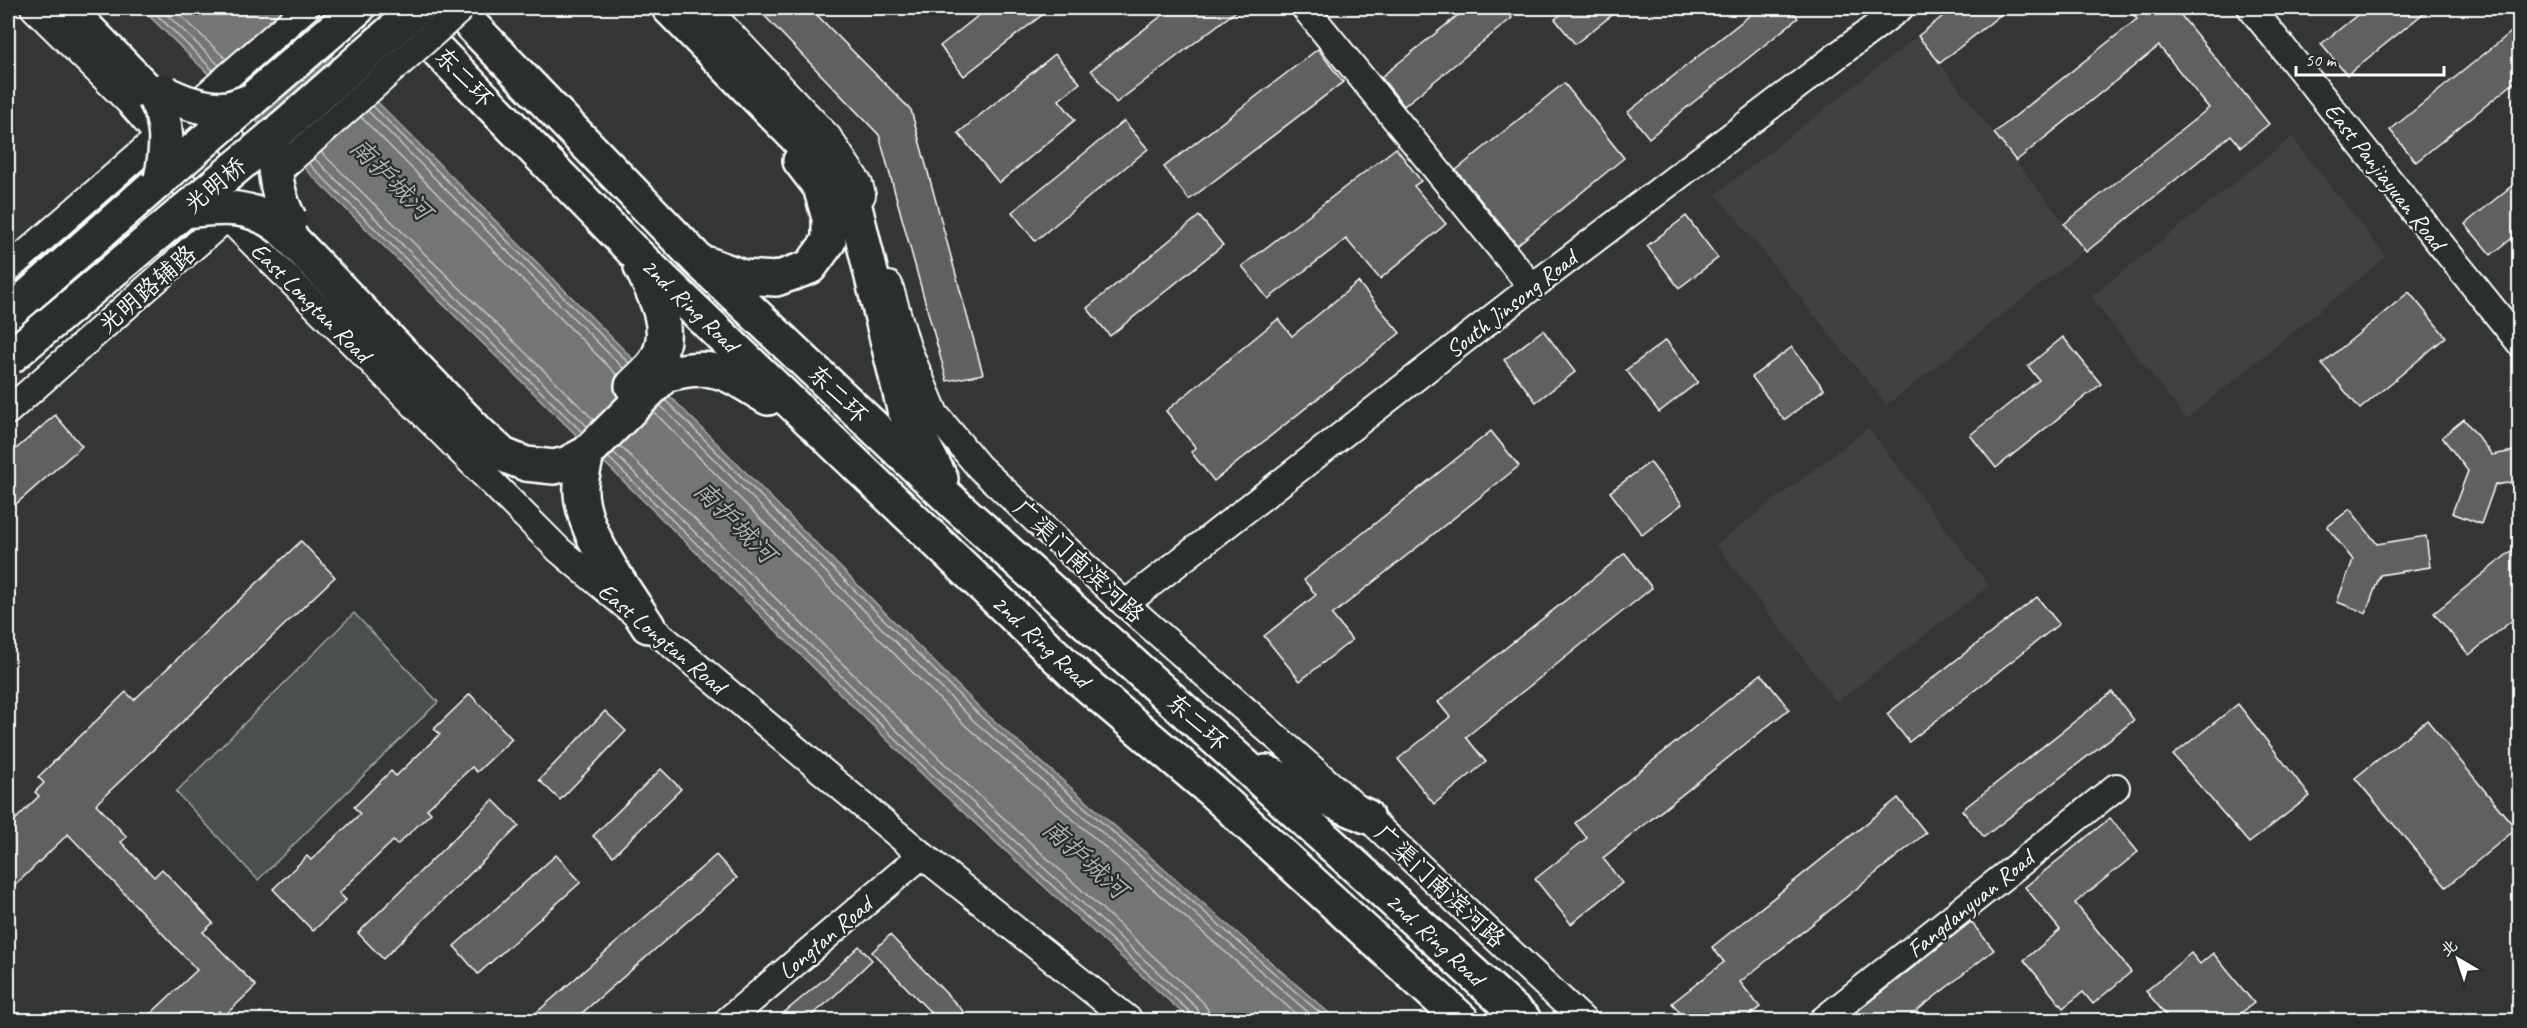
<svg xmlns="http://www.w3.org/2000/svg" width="2527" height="1028" viewBox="0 0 2527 1028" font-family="Caveat,'LXGW WenKai TC',sans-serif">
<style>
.built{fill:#404243}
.green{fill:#4c4f50;stroke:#a6a7a8;stroke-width:1.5}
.water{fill:#737576;stroke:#abacad;stroke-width:1.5}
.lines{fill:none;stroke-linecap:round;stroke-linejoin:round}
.shore{stroke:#c7c8c8;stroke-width:1.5}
.building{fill:#5f6162;stroke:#fff;stroke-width:1.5}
.minor-casing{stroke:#fff;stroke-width:30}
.major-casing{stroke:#fff;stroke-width:38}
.highway-casing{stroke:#fff;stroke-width:38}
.minor{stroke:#2a2d2e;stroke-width:26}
.major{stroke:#2a2d2e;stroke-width:33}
.highway{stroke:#2a2d2e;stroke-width:33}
.minor-bridge-casing{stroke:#fff;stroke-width:30;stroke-linecap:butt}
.major-bridge-casing{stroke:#fff;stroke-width:38;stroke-linecap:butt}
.highway-bridge-casing{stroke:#fff;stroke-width:38;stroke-linecap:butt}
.minor-bridge{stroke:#2a2d2e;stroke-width:26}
.major-bridge{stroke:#2a2d2e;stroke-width:33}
.highway-bridge{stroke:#2a2d2e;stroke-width:33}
.labels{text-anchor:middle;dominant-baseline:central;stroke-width:4.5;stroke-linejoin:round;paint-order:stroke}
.street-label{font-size:24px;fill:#fff;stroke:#2a2d2e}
.water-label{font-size:26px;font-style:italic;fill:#b2b3b4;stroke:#2a2d2e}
</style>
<rect width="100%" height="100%" fill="#333536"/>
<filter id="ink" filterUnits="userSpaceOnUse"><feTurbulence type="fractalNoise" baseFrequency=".0167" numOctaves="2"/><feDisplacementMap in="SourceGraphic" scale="12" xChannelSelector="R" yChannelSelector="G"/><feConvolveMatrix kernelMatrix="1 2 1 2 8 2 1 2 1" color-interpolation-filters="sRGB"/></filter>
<g filter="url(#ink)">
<!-- built -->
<g class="built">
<polygon points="1918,36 2085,250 1887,405 1716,194"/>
<polygon points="2292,137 2386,257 2186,419 2091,297"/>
<polygon points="1868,428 1989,586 1837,702 1716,545"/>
</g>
<!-- green -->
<polygon class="green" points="354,613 438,702 258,880 176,792"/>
<!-- water -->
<polygon class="water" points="141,8 284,8 983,711 1337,1020 1190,1020 928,780"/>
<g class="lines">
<!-- shore -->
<g class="shore">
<polyline points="150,8 213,70"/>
<polyline points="160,8 219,65"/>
<polyline points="173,8 226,59"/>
<polyline points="373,106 629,363"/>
<polyline points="368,111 624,369"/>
<polyline points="361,117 618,376"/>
<polyline points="321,152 594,420"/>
<polyline points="314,158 588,427"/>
<polyline points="308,163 582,432"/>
<polyline points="665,400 979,715 1328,1020"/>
<polyline points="660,405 974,721 1317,1020"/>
<polyline points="654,412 967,727 1303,1020"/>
<polyline points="620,446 944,763 1203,1002 1208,1010 1210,1020"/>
<polyline points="613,452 937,770 1197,1008 1201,1020"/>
<polyline points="608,457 932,775 1191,1013 1193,1020"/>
</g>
</g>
<!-- building -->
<g class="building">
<polygon points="757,8 810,8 911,110 983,374 947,381 879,135"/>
<polygon points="988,8 1051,8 964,76 940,46"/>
<polygon points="1172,8 1240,8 1116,103 1091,70"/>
<polygon points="1467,8 1504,8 1512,18 1404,106 1381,77"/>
<polygon points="1569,8 1621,8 1575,44 1555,19"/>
<polygon points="1759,8 1790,8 1798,18 1649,138 1628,112"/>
<polygon points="1953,8 2009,8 1940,63 1918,36"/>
<polygon points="2127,8 2175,8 2269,124 2241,147 2231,135 2086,252 2064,224 2209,108 2159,46 2016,161 1994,133 2137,19"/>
<polygon points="2366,8 2430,8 2347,75 2321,44"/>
<polygon points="2520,25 2520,78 2416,162 2390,130"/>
<polygon points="1318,49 1343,82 1189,200 1164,167"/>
<polygon points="1055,54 1080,83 1059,100 1075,120 999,183 958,133"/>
<polygon points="1564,83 1624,158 1517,245 1456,170"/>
<polygon points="1124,121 1148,149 1035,241 1012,212"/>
<polygon points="1396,148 1421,181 1414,186 1446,224 1380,279 1346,239 1268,299 1242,266"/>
<polygon points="2520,179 2520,232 2491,255 2465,224"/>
<polygon points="1199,216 1223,245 1110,336 1087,308"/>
<polygon points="1686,216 1718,258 1679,288 1647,246"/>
<polygon points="1358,282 1400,333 1214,481 1191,452 1196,448 1166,411 1278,319 1292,336"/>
<polygon points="2409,292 2446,337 2360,409 2322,364"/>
<polygon points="1543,330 1575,372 1536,402 1504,360"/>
<polygon points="2063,337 2101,384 1996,468 1970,435 2039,380 2028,366"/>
<polygon points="1666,340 1698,382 1659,412 1626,370"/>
<polygon points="1792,347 1824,389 1784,420 1752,377"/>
<polygon points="55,415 82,446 8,511 8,456"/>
<polygon points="2464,419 2492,455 2520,450 2520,481 2495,485 2481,524 2452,513 2468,471 2442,437"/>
<polygon points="1491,431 1519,466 1332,615 1352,640 1300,681 1264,636 1316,595 1304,580"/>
<polygon points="1650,462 1682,504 1642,535 1610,492"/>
<polygon points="2350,509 2377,544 2426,536 2430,567 2380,575 2366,613 2337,602 2353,560 2327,527"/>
<polygon points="301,541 335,577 96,804 127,837 121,842 154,877 162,869 213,923 203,932 256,986 224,1016 219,1011 210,1020 144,1020 197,970 68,834 8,892 8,827 39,796 35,792 44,783 38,777 126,692 134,700"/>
<polygon points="2520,544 2520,614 2469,655 2434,613"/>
<polygon points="1625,553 1652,588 1466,737 1486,762 1434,804 1398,759 1450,717 1438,702"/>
<polygon points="2037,597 2059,624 1909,742 1887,714"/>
<polygon points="1761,674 1789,709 1603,858 1622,883 1571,924 1535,879 1587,838 1575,823"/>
<polygon points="2112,692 2134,720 1984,837 1962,810"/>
<polygon points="470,694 512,739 477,772 472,767 427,809 431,813 397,845 393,841 339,893 346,900 313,931 273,889 307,856 311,860 360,814 354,807 391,771 396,776 440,734 434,729"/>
<polygon points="2238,704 2310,796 2249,843 2173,755"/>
<polygon points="605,711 626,731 560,800 539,780"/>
<polygon points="2427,720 2516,829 2446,887 2355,778"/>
<polygon points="661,769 681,789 613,856 593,836"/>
<polygon points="1898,798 1926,833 1740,982 1760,1007 1743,1020 1686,1020 1672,1003 1724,962 1712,947"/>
<polygon points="493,800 519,826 383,959 358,933"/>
<polygon points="2110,818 2138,852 2075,903 2131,972 2093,1004 2083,992 2063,1008 2024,960 2060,930 2025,887"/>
<polygon points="556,855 581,882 478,974 454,946"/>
<polygon points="716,855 737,878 574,1020 528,1020"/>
<polygon points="1971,922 1994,950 1905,1020 1846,1020"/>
<polygon points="890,935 964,1012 955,1020 938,1020 872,952"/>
<polygon points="859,946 872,960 829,1001 806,1020 775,1020 828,976"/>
<polygon points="2191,953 2200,964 2213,953 2254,1003 2232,1020 2170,1020 2146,991"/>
</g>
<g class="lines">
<!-- minor casing -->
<g class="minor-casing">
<g id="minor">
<polyline points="34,8 129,102 158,135 160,154 177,177 209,212 228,218 559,550 922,855 1129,1020"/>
<polyline points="706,8 828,137 859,184 862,195"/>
<polyline points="1305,8 1532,287"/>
<polyline points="2251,8 2520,343"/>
<polyline points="204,120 231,138 250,173 250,178"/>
<polyline points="8,269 306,8"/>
<polyline points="889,285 907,347 935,414 979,467 1125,604 1366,816 1583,1020"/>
<polyline points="8,411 286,165"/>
<polyline points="1125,604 1532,287 1900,8"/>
<polyline points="728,1020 922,855"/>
<polyline points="1823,1020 2116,787"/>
</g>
</g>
<!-- major casing -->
<g class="major-casing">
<g id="major">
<polyline points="250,101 358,8"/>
<polyline points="8,314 161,179"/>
</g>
</g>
<!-- highway casing -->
<g class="highway-casing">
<g id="highway">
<polyline points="67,8 154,97"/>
<polyline points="455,8 698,260 957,506 1240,761 1524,1020"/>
<polyline points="669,8 840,182 855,207 904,409 941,479"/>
<polyline points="404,16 632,250 1080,679 1212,791 1462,1020"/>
<path d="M282 229 479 433 503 455 526 464 554 467 566 464 587 453 665 375C714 361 727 373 768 398"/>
<polyline points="708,264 743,277 776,279 810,267 829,241 829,218 820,187 800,161"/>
<path d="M632 386C639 378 649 371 655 362 675 331 655 295 641 267"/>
<path d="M587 453C585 464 582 475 581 485 578 529 625 590 648 626"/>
<polyline points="1266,772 1366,816"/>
</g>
</g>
<!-- minor -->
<use href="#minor" class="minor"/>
<!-- major -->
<use href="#major" class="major"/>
<!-- highway -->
<use href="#highway" class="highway"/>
<!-- minor-bridge casing -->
<g class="minor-bridge-casing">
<polyline id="minor-bridge" points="286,164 462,8"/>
</g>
<!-- major-bridge casing -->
<g class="major-bridge-casing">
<g id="major-bridge">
<polyline points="161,179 250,101"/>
<polyline points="8,359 272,137 418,8"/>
</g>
</g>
<!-- highway-bridge casing -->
<g class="highway-bridge-casing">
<g id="highway-bridge">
<path d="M163 90C175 101 210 111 227 108 235 107 243 103 250 101"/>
<path d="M154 97C170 123 167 151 161 179"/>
<path d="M272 137C275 166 275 194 290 220"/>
<path d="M184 211C223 207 250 203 282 229"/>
</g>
</g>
<!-- minor-bridge -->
<use href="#minor-bridge" class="minor-bridge"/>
<!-- major-bridge -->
<use href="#major-bridge" class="major-bridge"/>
<!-- highway-bridge -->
<use href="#highway-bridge" class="highway-bridge"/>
</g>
</g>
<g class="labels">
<!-- street labels -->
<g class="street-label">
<text transform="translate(464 77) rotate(46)">东二环</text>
<text transform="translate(2385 176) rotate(52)">East Panjiayuan Road</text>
<text transform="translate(215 185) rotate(-40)">光明桥</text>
<text transform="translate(147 289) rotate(-41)">光明路辅路</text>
<text transform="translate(311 302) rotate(45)">East Longtan Road</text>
<text transform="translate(1511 304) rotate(-38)">South Jinsong Road</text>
<text transform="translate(690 305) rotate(44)">2nd. Ring Road</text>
<text transform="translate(838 394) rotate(44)">东二环</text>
<text transform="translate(1079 561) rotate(43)">广渠门南滨河路</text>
<text transform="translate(662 638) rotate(40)">East Longtan Road</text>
<text transform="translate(1041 641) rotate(43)">2nd. Ring Road</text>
<text transform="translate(1197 722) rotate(42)">东二环</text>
<text transform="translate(1440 886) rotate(43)">广渠门南滨河路</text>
<text transform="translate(1970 904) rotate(-39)">Fangdanyuan Road</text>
<text transform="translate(825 938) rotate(-40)">Longtan Road</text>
<text transform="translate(1435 939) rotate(43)">2nd. Ring Road</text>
</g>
<!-- water labels -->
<g class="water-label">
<text transform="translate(391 179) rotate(45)">南护城河</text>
<text transform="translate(735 522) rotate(45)">南护城河</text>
<text transform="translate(1085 859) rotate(42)">南护城河</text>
</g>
</g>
<!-- margin -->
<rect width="2527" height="1028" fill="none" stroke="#2a2d2e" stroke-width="30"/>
<rect x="15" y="15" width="2497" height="998" fill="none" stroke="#fff" stroke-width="2" filter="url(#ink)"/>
<!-- north arrow -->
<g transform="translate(2458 959) rotate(321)" stroke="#2a2d2e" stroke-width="4.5" paint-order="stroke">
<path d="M0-4.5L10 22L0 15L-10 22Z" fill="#ffffff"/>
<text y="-9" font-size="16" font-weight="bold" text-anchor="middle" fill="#ffffff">北</text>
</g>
<!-- scale -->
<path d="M2296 66v9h148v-9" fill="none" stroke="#ffffff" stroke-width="3"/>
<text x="2305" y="66" font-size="18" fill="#ffffff" stroke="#2a2d2e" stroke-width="4.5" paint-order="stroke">50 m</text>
</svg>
